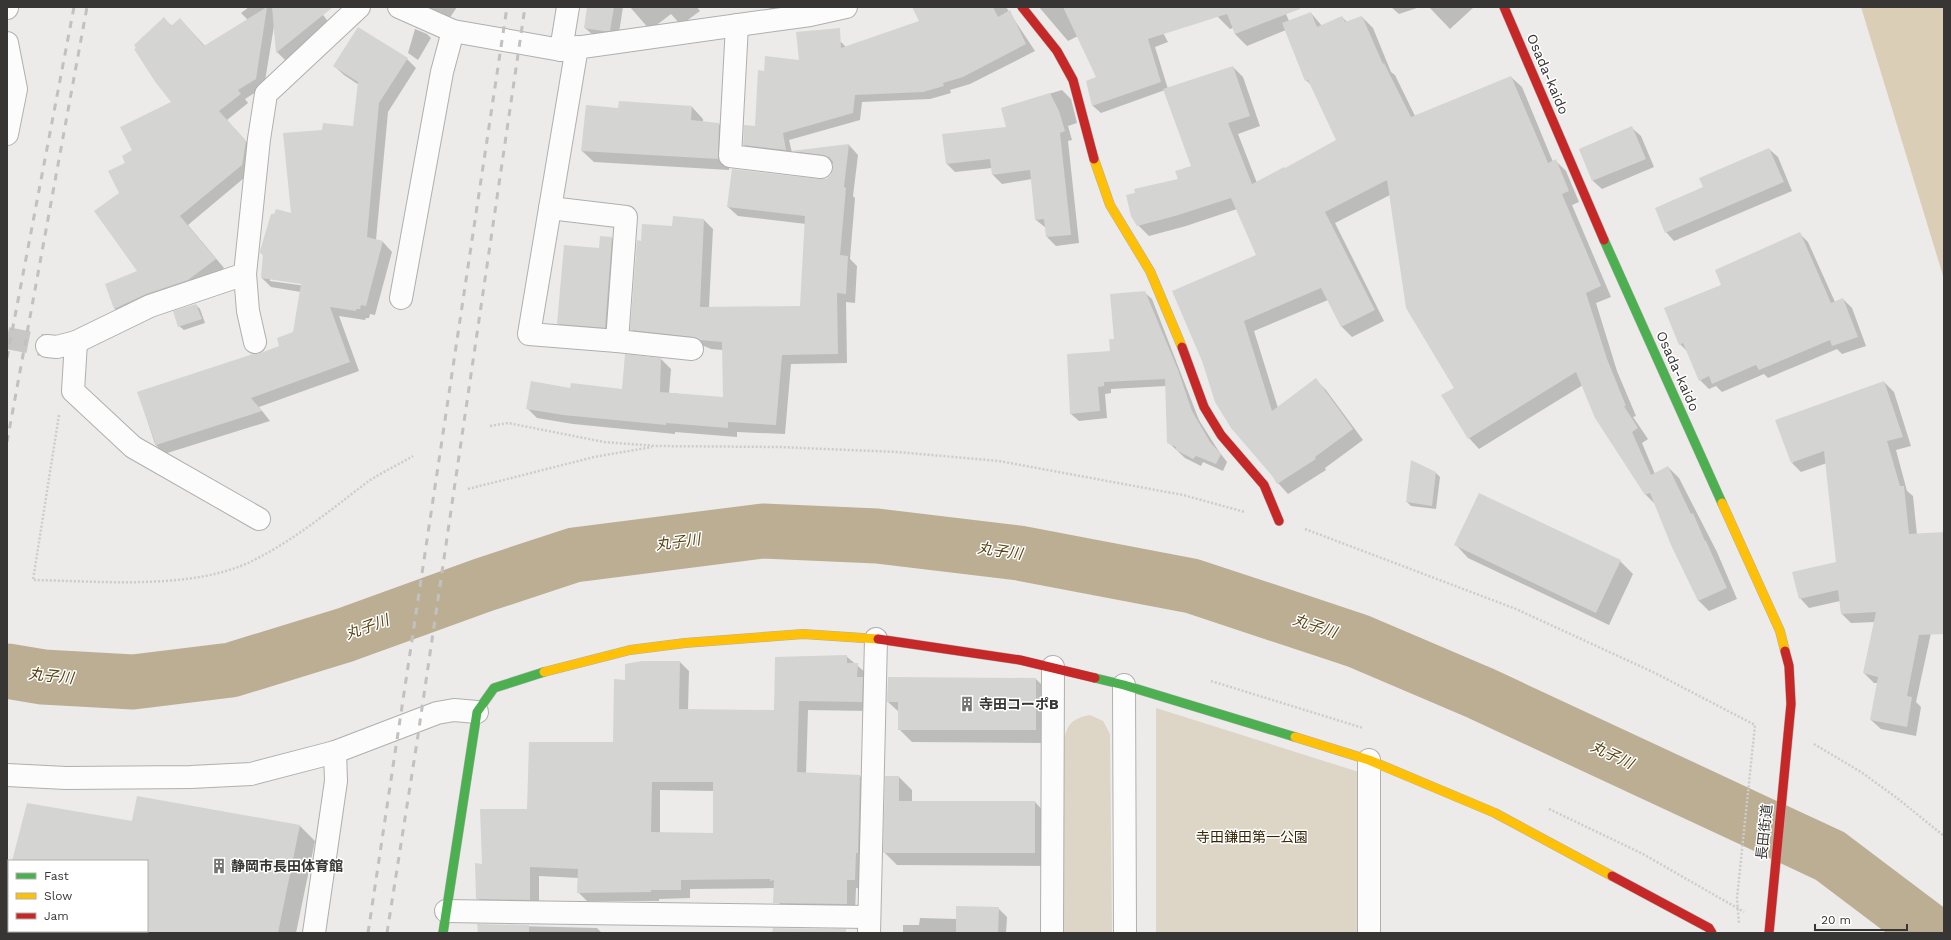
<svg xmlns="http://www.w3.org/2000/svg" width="1951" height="940" viewBox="0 0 1951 940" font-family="'Work Sans','Noto Sans JP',sans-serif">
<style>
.green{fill:#ddd5c5}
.forest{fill:#daceb7}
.shadow{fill:#0003;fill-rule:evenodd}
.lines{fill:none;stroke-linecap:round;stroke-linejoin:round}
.river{stroke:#bcae92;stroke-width:55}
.building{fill:#d4d4d3;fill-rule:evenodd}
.street-tunnel{stroke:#c8c7c5;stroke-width:22;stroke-dasharray:22 11;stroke-linecap:butt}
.street-casing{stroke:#b0afae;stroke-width:24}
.fast-casing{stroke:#b0afae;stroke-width:10}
.slow-casing{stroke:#b0afae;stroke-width:10}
.jam-casing{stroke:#b0afae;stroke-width:10}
.path{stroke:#ccc;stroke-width:2.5;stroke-dasharray:2 2;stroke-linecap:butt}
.street{stroke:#fcfcfc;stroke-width:22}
.fast{stroke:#4caf50;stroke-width:9}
.slow{stroke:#ffc107;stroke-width:9}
.jam{stroke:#c62828;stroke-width:9}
.rail{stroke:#c2c1c1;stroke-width:3;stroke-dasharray:7 7;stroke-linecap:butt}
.labels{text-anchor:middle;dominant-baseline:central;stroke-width:3;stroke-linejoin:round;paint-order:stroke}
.street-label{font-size:14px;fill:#373635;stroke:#fff}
.poi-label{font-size:14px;font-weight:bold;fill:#373635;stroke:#fff;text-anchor:start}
.park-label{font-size:14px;fill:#362704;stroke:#fff}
.water-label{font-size:15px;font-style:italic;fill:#57420f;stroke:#fff}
</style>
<rect width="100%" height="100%" fill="#ecebe9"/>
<!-- green -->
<g class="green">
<polygon points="1156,708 1362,773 1360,933 1156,933"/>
<path d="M1090 715 1103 721 1110 734 1112 933H1062L1063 744C1067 725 1070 719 1090 715Z"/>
</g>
<!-- forest -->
<polygon class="forest" points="1861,7 1944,7 1944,279"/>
<!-- shadow -->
<g class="shadow">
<polygon points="249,7 317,7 330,24 285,60 277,52 274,26 264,87 245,99 248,103 227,120 254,150 250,173 188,225 224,268 196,288 123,317 115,309 107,285 139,272 120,193 127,164 133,151 172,103 164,19 172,26 180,19 205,46 248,20 241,13"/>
<polygon points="425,7 457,7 449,19"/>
<polygon points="588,7 623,7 618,39 594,36 585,28"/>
<polygon points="630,7 697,7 700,11 681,25 671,14 650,30"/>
<polygon points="768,7 832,7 774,13"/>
<polygon points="923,7 1006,7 1035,51 970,84 950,90 951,93 930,99 862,102 860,120 789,140 793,157 751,152 744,145 756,127 759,77 841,42 846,47 920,22"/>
<polygon points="1039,7 1149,7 1168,42 1155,47 1168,89 1233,67 1243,77 1260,126 1238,134 1257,183 1285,170 1337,140 1312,86 1306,80 1286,30 1247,46 1235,34 1233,28 1230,29 1218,17 1215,7 1283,7 1289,21 1311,13 1322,26 1342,17 1347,22 1362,17 1373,28 1391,72 1395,75 1415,116 1511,77 1522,87 1553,162 1556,161 1566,171 1579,202 1572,205 1611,297 1596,303 1617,371 1636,416 1633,417 1648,439 1642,443 1655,474 1668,467 1679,478 1717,552 1737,599 1709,611 1698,600 1655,504 1646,495 1596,418 1583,385 1479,449 1469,438 1455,388 1390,195 1335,223 1384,321 1352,337 1342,327 1328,300 1254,331 1278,408 1315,379 1326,390 1363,440 1325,468 1326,470 1288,494 1278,483 1216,401 1257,255 1237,209 1186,226 1149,236 1138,225 1192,167 1165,90 1101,113 1093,106 1087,82 1098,78 1078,36 1068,41"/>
<polygon points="1391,7 1420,7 1399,14"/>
<polygon points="1429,7 1474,7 1450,29"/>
<polygon points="415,29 427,34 431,38 418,60 408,53"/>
<path d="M407 59 416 68 388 112 376 240 383 242 392 252 375 315 370 314 369 318H366L365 320 339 316 359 371 259 407 270 421 164 454 155 444 138 392 258 355 281 346 294 333 301 292 271 287 262 278 264 256 261 253 292 215 354 127 359 85 344 75 334 66ZM270 278 306 284V286L270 281Z"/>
<polygon points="1062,90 1071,99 1077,123 1068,126 1072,140 1068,141 1079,243 1056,246 1047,237 1046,228 1036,220 1032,179 1002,184 993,175 992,168 955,172 947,164 1008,127 1002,108"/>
<polygon points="692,107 703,119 703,123 719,124 730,136 729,170 594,162 582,151 619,109"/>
<polygon points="1632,128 1641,136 1654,167 1602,189 1593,181 1580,150"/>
<polygon points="849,145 858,155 853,196 855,198 850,259 857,266 855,303 846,302 847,363 791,364 785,434 737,432 737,437 675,432 675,434 573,424 537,418 527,408 571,389 623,390 626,356 661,359 671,369 669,393 724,398 723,350 711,349 704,346 641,339 631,329 642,242 673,228 704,220 713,229 709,307 801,307 806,224 738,216 728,207 826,180 832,175 834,169 834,164 802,160 793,152"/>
<polygon points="1769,149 1778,157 1792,191 1674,241 1666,232 1704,188"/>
<polygon points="1799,233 1808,242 1835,302 1843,299 1852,308 1866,346 1842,354 1837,349 1768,378 1764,374 1722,392 1716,386 1709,389 1700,380 1689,353 1680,344 1723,286"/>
<polygon points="612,238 620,247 614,336 567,332 558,323 600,249"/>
<polygon points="1144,292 1152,299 1199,420 1218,450 1227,462 1223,471 1203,462 1201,466 1185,458 1168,442 1166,386 1111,389 1111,393 1105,394 1107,418 1079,421 1071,414 1111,352 1115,340"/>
<polygon points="196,305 200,309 205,323 184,330 179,326"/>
<polygon points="1884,382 1894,392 1911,446 1896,450 1907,491 1913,496 1917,535 1944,533 1944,573 1916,702 1921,707 1916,736 1881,729 1871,720 1878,683 1874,683 1864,673 1875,622 1851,623 1842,614 1840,601 1809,608 1800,598 1837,563 1827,463 1801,472 1792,463"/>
<polygon points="1436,473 1440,477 1436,509 1411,506 1407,502"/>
<polygon points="1456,545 1620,561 1633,574 1609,625 1468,558"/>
<path d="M846 656 866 673 871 711 808 710 806 774 860 776 869 785 864 889 856 888 855 913 788 912 779 903 775 888 690 889V898L659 899V901H587L578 892 579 878 539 876V908H487L477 898 483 865 528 810 614 743 626 681 680 662 689 671 688 710 775 711ZM660 790 714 791V834L660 833Z"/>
<polygon points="1036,679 1049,692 1048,743 912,742 899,729 899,712 888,702"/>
<polygon points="899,777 912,790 912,802 1035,802 1047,815 1047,866 897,865 884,852"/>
<polygon points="138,797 300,826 315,841 296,933 7,933 7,883 9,875 9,931 147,931 147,861 13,861 132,822"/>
<polygon points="998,908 1007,917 1006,933 903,933 903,925 919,925 920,918 957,919"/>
<polygon points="478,925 597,928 602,933 479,933"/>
</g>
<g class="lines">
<!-- river -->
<polyline class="river" points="7,671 43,677 133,682 231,670 345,635 483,585 574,555 763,531 877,536 1019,553 1192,586 1358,641 1480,693 1830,856 1932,933"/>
</g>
<!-- building -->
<g class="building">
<polygon points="267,7 256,79 238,90 241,94 219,111 246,141 242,165 180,216 216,259 188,280 146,294 114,309 105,284 137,271 94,211 119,193 108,171 125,163 122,156 132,150 120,127 171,102 156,83 134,49 136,48 134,45 164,17 171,26 180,18 204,46"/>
<polygon points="272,7 333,7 276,53"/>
<polygon points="587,7 614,7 610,31 603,31 584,28"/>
<polygon points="912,7 993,7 998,17 1010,10 1026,44 963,77 943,83 944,86 923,92 855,95 853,113 783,133 786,150 743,145 744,125 755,126 758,70 764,71 765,56 799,60 796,32 840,28 841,48 919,21"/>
<polygon points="1063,7 1300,7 1300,9 1235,34 1227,14 1148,39 1161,82 1092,106 1086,81 1096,77"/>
<polygon points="1311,12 1317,27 1342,16 1345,22 1362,16 1383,64 1384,63 1411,117 1511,76 1548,163 1556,159 1569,191 1562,194 1601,286 1586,293 1607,359 1626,406 1624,406 1638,428 1632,432 1651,475 1668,466 1691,514 1693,513 1705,541 1706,541 1727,588 1698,601 1671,545 1650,493 1645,495 1595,418 1576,372 1468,439 1441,395 1454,388 1406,308 1387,180 1325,212 1375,310 1341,327 1321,288 1244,321 1272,411 1316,378 1353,429 1315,457 1316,459 1277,484 1273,477 1231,428 1215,402 1202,361 1172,291 1256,255 1231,198 1175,216 1137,226 1131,216 1126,195 1135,193 1134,189 1178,179 1175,171 1191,166 1163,89 1233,66 1250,116 1228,123 1252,184 1284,167 1285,168 1336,140 1308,80 1305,81 1282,23"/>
<polygon points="358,27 408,58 379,103 367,237 383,241 366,306 361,305 360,309 356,309 356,311 330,307 350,362 251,398 262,411 156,445 137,392 253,354 258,354 279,346 277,338 293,332 301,284 261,278 263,254 260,253 260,251 271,214 274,214 276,209 291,213 283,133 322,130 323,123 353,126 358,82 333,66"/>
<polygon points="1050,93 1059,111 1065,131 1060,133 1071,235 1046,237 1044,219 1035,220 1030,170 992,175 990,159 946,164 942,134 1006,127 1001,108"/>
<polygon points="619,101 692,106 691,120 719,123 718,159 581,151 586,105 618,108"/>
<polygon points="1632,126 1646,159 1592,181 1579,149"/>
<polygon points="849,144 844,187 846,188 840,255 848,256 846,294 837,293 838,354 782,355 776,425 728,422 728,428 666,423 666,425 563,415 526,409 531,381 570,388 571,383 622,389 625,354 661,358 660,392 723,397 722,342 700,340 693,337 630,330 637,240 641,241 642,224 672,226 673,216 704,219 700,307 800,306 805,216 727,207 732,169 820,179 826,179 831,175 833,169 833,162 829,157 822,155 791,151"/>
<polygon points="1769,148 1784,182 1665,233 1655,208 1703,187 1699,178"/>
<polygon points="1800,232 1831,303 1843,298 1858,337 1832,346 1830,340 1759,370 1756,365 1712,384 1709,376 1699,381 1683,343 1679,345 1664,308 1721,285 1715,270"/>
<polygon points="600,236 612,237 605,328 557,324 564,245 599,248"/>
<polygon points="1145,291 1178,370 1192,411 1210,442 1221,454 1216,464 1196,456 1193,459 1176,450 1176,447 1167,443 1165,379 1104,382 1104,386 1098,387 1100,411 1070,414 1067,354 1110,351 1109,339 1114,339 1110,294"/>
<polygon points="196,304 202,319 178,327 173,311"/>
<polygon points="1884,381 1903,437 1887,441 1900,486 1904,486 1909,534 1944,532 1944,634 1919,635 1907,696 1912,697 1907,727 1870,720 1878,677 1863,673 1876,612 1841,614 1838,590 1799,599 1792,572 1836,562 1824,451 1791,463 1775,420"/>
<polygon points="1411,460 1436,472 1432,506 1406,502"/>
<polygon points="1479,493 1621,560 1596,613 1454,545"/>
<path d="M847 655V663H858L857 677H863L862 702 799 701 797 772 860 775 858 853H856L855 880H847V904L773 903 774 880 770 881V879L681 880V890H651V892L577 893 578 869 530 867V900L476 899 475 863 482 864 480 809H527L529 742H613L614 679 625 680V664L642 661H680L679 709 774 710 775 657ZM652 782H713V833L651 832Z"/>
<polygon points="888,677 1036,678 1036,730 898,730 898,702 887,702"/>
<polygon points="885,776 899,776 899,801 1035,801 1035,853 883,853"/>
<polygon points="137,796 300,825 278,933 147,933 147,861 12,861 27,803 132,821"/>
<polygon points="956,906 999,907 998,933 956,933"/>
<polygon points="477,924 529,925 529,933 478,933"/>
<polygon points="773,928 846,929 846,933 772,933"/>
</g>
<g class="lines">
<!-- street-tunnel -->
<polyline class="street-tunnel" points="7,338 47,346"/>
<!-- street casing -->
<g class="street-casing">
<g id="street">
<polyline points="399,7 453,31 561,50 810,15 846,7"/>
<polyline points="7,8 7,7"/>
<polyline points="737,25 730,156 821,167"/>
<polyline points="7,43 16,89 7,134"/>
<polyline points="577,47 529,334 617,341 692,349"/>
<polyline points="561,50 568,7"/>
<polyline points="550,208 626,217 617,341"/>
<polyline points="401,298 442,72 453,31"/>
<polyline points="76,342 150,306 245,274"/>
<polyline points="255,342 248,311 245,274 259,139 266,94 359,7"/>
<polyline points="47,346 57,347 76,342 73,391 133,447 259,519"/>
<polyline points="1124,685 1125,933"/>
<polyline points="1369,760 1369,933"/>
<polyline points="7,775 66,778 191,777 251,774 335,752 437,713 454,710 477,712"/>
<polyline points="446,911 869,917"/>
<polyline points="314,933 336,781 335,752"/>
<polyline points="869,933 876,639"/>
<polyline points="1052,933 1053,667"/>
</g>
</g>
<!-- fast casing -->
<g class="fast-casing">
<g id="fast">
<polyline points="1604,240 1722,503"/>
<polyline points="1095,678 1124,685 1295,737"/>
<polyline points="443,933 477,712 494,688 544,672"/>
</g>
</g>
<!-- slow casing -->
<g class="slow-casing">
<g id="slow">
<polyline points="1094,159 1110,205 1150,271 1182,347"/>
<polyline points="1722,503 1780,631 1785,651"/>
<polyline points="544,672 630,650 685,643 803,634 878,639"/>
<polyline points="1295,737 1369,760 1495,813 1612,876"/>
</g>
</g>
<!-- jam casing -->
<g class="jam-casing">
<g id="jam">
<polyline points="1022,7 1057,51 1073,80 1094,159"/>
<polyline points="1504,7 1604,240"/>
<polyline points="1182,347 1204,407 1221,435 1264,485 1279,521"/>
<polyline points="878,639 1020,660 1095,678"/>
<polyline points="1612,876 1709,928 1712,933"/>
<polyline points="1769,933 1791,704 1789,666 1785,651"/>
</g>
</g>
<!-- path -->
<g class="path">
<path d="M59 415 33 580C99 581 188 590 248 563 292 542 328 512 366 483 380 473 398 465 413 456"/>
<polyline points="490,426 508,423 604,442 656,446 779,447 897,452 999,461 1183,495 1245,512"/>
<polyline points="468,489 594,457 652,447"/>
<polyline points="1305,529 1516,609 1655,673 1755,725 1737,898 1739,924"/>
<polyline points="1211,681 1363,728"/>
<polyline points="1814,744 1861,772 1897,798 1944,836"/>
<polyline points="1549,809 1643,854 1744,912"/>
</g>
<!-- street -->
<use href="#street" class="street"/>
<!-- fast -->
<use href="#fast" class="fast"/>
<!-- slow -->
<use href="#slow" class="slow"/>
<!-- jam -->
<use href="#jam" class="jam"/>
<!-- rail -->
<g class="rail">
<polyline points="7,358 74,7"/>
<polyline points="7,442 87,7"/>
<polyline points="368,933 507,7"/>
<polyline points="387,933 417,742 525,7"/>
</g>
</g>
<!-- icons -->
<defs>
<g id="building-bare" transform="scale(1.2)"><path d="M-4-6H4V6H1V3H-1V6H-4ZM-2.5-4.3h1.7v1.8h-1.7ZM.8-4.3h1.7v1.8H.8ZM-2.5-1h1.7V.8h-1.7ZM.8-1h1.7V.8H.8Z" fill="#767574" stroke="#fff" stroke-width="2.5" paint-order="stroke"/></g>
</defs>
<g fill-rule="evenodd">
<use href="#building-bare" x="967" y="704"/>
<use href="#building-bare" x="219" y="866"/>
</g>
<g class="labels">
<!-- street labels -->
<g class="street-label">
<text transform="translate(1548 74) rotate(67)">Osada-kaido</text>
<text transform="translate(1678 371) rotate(66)">Osada-kaido</text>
<text transform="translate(1764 832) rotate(-84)">長田街道</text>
</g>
<!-- poi labels -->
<g class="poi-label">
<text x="979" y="704">寺田コーポB</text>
<text x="231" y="866">静岡市長田体育館</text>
</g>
<!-- park labels -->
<g class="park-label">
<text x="1252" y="837">寺田鎌田第一公園</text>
</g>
<!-- water labels -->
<g class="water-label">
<text transform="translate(678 542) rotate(-7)">丸子川</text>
<text transform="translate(1000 551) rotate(8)">丸子川</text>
<text transform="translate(1315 626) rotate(18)">丸子川</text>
<text transform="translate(367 627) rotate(-20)">丸子川</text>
<text transform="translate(51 676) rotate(6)">丸子川</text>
<text transform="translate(1612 755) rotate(25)">丸子川</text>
</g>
</g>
<!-- border -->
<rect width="1951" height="940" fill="none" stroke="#373635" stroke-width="16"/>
<!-- legend -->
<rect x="8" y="860" width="140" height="72" fill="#ffffff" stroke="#afafae"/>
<rect x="16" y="873" width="20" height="6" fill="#4caf50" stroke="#afafae"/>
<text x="44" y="880" font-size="12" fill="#373635">Fast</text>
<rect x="16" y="893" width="20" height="6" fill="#ffc107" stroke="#afafae"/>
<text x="44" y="900" font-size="12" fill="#373635">Slow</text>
<rect x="16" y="913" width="20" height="6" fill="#c62828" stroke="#afafae"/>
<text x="44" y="920" font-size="12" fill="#373635">Jam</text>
<!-- scale -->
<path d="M1815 924v6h92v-6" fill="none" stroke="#373635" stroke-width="2"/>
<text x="1821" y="924" font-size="12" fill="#373635" stroke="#ffffff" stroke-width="3" paint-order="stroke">20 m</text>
</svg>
